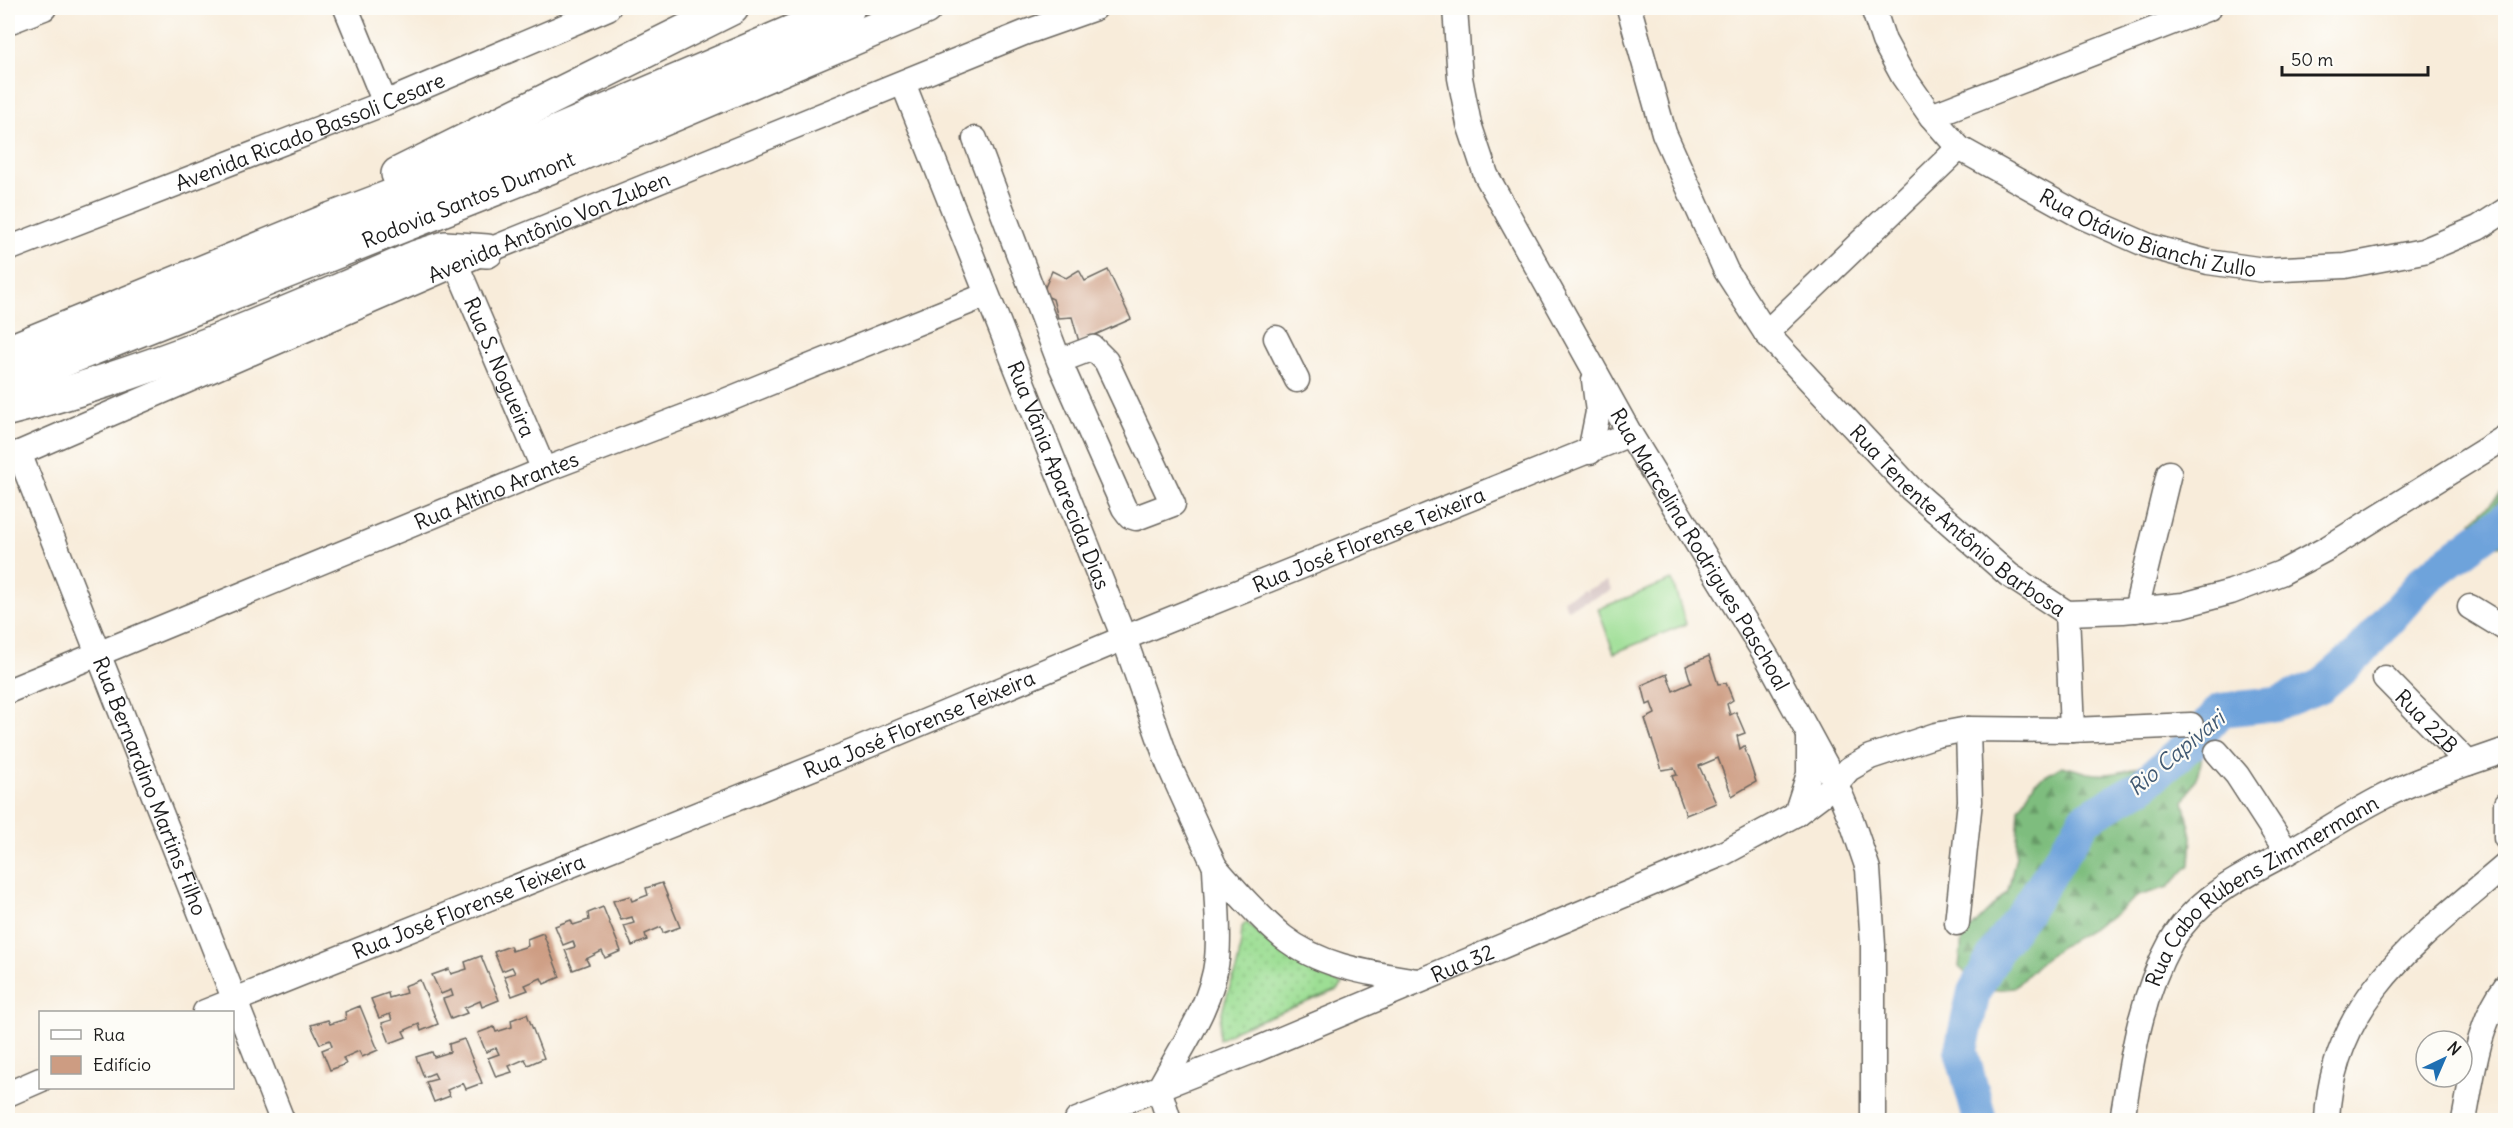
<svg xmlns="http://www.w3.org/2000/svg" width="2513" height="1128" viewBox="0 0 2513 1128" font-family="Delius,sans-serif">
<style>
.industrial{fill:#d2bfbf}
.grass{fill:url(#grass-dots);stroke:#5c7d58;stroke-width:1.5}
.forest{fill:url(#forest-firs);stroke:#4d6c4d;stroke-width:1.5}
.pitch{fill:#9dde94;stroke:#5c7d58;stroke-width:1.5}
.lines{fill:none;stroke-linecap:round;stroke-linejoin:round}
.river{stroke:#6ea3db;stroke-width:34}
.building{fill:#cd9c82}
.minor-casing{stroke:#69655e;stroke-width:27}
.highway-casing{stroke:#69655e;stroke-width:36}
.minor{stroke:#fff;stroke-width:24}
.highway{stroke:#fff;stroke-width:33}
.labels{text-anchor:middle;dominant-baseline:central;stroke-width:4.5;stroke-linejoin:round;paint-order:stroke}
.street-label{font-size:21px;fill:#1c1c1c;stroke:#fdfcf7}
.water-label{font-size:22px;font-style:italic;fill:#415972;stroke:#fdfcf7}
</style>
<defs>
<pattern id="grass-dots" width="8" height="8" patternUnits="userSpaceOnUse" patternTransform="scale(1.5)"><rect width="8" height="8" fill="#9dde94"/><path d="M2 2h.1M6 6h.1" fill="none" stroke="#87be7f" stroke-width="1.8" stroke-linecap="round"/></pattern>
<pattern id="forest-firs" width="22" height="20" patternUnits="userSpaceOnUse" patternTransform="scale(1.5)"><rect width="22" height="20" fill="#7ebd7e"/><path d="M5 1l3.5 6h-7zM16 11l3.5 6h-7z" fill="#696"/></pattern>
</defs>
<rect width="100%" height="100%" fill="#fdfcf7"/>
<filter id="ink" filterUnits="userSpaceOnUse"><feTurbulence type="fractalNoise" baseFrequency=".0167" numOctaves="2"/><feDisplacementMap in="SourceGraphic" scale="12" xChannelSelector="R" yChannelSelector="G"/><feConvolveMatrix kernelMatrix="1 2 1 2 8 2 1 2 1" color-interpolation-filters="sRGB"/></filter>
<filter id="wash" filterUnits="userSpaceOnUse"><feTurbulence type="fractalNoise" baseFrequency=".008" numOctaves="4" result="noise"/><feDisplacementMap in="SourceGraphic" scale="24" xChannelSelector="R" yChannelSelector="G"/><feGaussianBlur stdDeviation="1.35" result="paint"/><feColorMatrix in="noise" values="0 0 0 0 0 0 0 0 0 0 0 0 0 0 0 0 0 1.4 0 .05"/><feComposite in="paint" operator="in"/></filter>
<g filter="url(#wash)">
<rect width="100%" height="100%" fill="#f8ecda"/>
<!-- industrial -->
<polygon class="industrial" points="1607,581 1612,590 1567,609 1563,599 1584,590 1588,596 1586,590"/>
<!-- grass -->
<path class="grass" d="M1246 922 1274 947 1295 958 1317 975 1343 984 1338 990 1235 1030 1219 1040C1218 1015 1228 993 1236 970 1240 957 1241 942 1242 927Z"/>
<!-- forest -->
<g class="forest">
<polygon points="2505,490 2505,544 2491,546 2472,521"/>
<path d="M2197 731C2209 757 2197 778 2184 801L2192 836 2190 865 2168 887 2138 896 2114 915 2060 947 2035 967 2014 988 1984 991 1959 967 1962 937 2008 891 2016 856 2019 809 2035 782 2062 766C2071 768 2080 771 2089 773 2127 780 2169 753 2197 731Z"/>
</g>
<!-- pitch -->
<polygon class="pitch" points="1672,580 1686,624 1614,653 1598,609"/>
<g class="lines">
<!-- river -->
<polyline class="river" points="1980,1120 1961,1050 1974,992 1999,946 2025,912 2086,818 2140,787 2193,742 2221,710 2276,704 2321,686 2358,654 2424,580 2506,518"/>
</g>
<g id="blocks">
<!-- building -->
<g class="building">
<polygon points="1079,270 1085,281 1108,270 1131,319 1079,342 1072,317 1058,318 1053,299 1042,294 1052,271 1066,278"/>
<polygon points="1709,656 1718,684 1726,683 1733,700 1727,704 1730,715 1736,712 1745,733 1737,736 1740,749 1744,746 1756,782 1732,796 1718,758 1699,766 1716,803 1686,815 1672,776 1677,775 1674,768 1662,770 1645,719 1655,714 1651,703 1647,705 1642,685 1667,674 1673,691 1691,683 1686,666"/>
<polygon points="662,883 680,927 663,933 661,927 645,934 647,940 632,946 624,926 634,923 632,917 621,920 613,901 630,896 632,901 648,895 646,888"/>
<polygon points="603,907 621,951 605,958 602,951 586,959 589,964 573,970 565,950 575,947 573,941 563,945 555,926 571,920 573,925 589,920 588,913"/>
<polygon points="543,933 560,977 544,984 541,978 525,985 528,990 512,996 504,976 515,973 512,967 502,971 494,952 510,946 512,951 528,946 527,939"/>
<polygon points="481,956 499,1000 482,1007 480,1001 464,1008 467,1013 451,1019 443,999 453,996 451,990 441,994 432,975 449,969 451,974 467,969 465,962"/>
<polygon points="420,980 438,1024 421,1031 419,1024 403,1031 406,1037 390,1043 382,1023 392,1020 390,1014 379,1018 371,999 388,993 389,998 406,993 404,986"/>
<polygon points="360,1006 378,1050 362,1057 359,1051 343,1058 346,1064 330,1070 322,1050 332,1046 330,1040 320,1044 311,1025 328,1020 330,1024 346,1019 345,1012"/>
<polygon points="527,1014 544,1058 528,1065 525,1059 509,1066 512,1072 496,1077 488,1058 499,1054 496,1048 486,1052 478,1033 494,1027 496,1032 512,1027 511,1020"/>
<polygon points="464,1039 482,1083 466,1089 463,1083 447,1090 450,1096 434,1102 426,1082 437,1079 434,1073 424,1077 416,1057 432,1052 434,1057 450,1052 449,1044"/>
</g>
</g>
</g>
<g filter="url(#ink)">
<use href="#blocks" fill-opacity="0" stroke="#69655e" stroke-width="1.5"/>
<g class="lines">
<!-- minor casing -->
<g class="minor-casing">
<g id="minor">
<polyline points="346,8 385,103"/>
<path id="s1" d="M1455 8 1460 78 1469 124 1486 175 1630 434 1768 659 1836 784 1852 822 1868 869 1873 945V1120"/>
<path id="s2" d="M1629 8 1664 133 1726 271 1766 333 1911 489 2009 575 2067 613 2123 611 2183 605 2231 592 2281 573 2326 549 2506 437"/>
<path id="s3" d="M1873 8 1884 41 1903 76 1931 116 1959 148 2083 217 2149 246 2208 262 2264 270 2345 266 2423 251 2478 228 2506 210"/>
<polyline points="8,22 44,8"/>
<path id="s4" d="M903 83 1124 638 1168 763 1215 867"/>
<polyline points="1931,116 2209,8"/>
<polyline points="975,139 1059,361 1124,508 1130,516 1136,518 1173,504 1106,361 1093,348 1059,361"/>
<path id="s5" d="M8 249 385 103 608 8"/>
<path id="s6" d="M456 264 544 470"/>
<polyline points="1766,333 1959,148"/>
<polyline points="1276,338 1297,380"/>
<polyline points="1590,452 1598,412 1594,380"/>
<path id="s7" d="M19 453 282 1120"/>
<path id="s8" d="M8 458 487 251 1024 33 1095 8"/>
<polyline points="2470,607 2506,629"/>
<polyline points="2136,610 2169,473"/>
<polyline points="2067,613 2072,730"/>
<path id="s9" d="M2385 678 2468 763"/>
<path id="s10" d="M8 691 544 470 720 403 986 295"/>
<polyline points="2217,752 2237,775 2287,852"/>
<polyline points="2506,804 2506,838"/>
<polyline points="1796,814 1809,774 1809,737"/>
<polyline points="1957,923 1970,801 1968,729"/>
<path id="s11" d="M205 1012 855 751 1124 638 1630 434"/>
<polyline points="8,1094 40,1080"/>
<path id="s12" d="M1077 1120 1253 1051 1724 853 1796 814 1836 784 1849 769 1870 757 1936 735 1968 729 2072 730 2191 725"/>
<path d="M1169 1120 1159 1089C1180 1049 1212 1006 1217 959 1220 929 1216 898 1215 867 1236 891 1258 916 1283 937 1321 967 1370 973 1417 981"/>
<path id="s13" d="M2122 1120C2132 1058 2140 998 2171 942 2198 896 2243 876 2288 852 2320 834 2350 814 2383 797 2421 777 2465 765 2506 750"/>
<path d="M2327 1120C2332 998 2421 938 2506 865"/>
<path d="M2464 1120C2473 1075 2477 1024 2506 986"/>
</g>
</g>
<!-- highway casing -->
<g class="highway-casing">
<g id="highway">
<polyline points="398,174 732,8"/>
<polyline points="8,352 332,219 534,142 848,8"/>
<path id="s14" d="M8 382 555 165 925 8"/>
<path d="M8 409C149 374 283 315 417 257L445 248 487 251"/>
</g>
</g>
<!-- minor -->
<use href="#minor" class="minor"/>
<!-- highway -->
<use href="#highway" class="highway"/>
</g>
</g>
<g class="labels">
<!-- street labels -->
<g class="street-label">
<text stroke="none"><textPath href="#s5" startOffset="324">Avenida Ricado Bassoli Cesare</textPath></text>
<text stroke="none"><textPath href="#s14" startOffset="495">Rodovia Santos Dumont</textPath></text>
<text stroke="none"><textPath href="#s8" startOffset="588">Avenida Antônio Von Zuben</textPath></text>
<text stroke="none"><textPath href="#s3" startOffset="375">Rua Otávio Bianchi Zullo</textPath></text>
<text stroke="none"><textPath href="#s6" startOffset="112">Rua S. Nogueira</textPath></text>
<text stroke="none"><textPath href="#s4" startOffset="422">Rua Vânia Aparecida Dias</textPath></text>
<text stroke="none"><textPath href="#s10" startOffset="528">Rua Altino Arantes</textPath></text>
<text stroke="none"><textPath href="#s2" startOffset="624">Rua Tenente Antônio Barbosa</textPath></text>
<text stroke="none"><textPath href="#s11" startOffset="1256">Rua José Florense Teixeira</textPath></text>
<text stroke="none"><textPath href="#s1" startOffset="602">Rua Marcelina Rodrigues Paschoal</textPath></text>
<text stroke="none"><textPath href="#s9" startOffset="60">Rua 22B</textPath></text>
<text stroke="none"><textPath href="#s11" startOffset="770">Rua José Florense Teixeira</textPath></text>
<text stroke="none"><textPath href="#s7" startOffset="358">Rua Bernardino Martins Filho</textPath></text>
<text stroke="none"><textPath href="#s13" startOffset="288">Rua Cabo Rúbens Zimmermann</textPath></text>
<text stroke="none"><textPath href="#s11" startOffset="284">Rua José Florense Teixeira</textPath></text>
<text stroke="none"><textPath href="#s12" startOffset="416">Rua 32</textPath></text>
</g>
<!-- water labels -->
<g class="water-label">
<text transform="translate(2176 753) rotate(-40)">Rio Capivari</text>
</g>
</g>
<!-- margin -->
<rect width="2513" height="1128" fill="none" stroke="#fdfcf7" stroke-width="30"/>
<!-- legend -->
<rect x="39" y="1011" width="195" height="78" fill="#fdfcf7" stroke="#a3a29f" stroke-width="1.5"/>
<rect x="51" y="1030" width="30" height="9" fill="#ffffff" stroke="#a3a29f" stroke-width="1.5"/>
<text x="93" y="1041" font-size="18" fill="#1c1c1c">Rua</text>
<rect x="51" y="1056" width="30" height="18" fill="#cd9c82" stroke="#a3a29f" stroke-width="1.5"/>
<text x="93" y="1071" font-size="18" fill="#1c1c1c">Edifício</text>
<!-- north arrow -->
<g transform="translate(2444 1059) rotate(44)"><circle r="28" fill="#fdfcf7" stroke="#a3a29f" stroke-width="1.5"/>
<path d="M0-4.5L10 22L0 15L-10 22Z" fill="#1f6fb2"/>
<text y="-9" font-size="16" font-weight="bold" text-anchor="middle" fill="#1c1c1c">N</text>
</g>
<!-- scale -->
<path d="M2282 66v9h146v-9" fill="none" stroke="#1c1c1c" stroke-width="3"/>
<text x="2291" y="66" font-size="18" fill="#1c1c1c" stroke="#fdfcf7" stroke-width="4.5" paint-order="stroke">50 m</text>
</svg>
